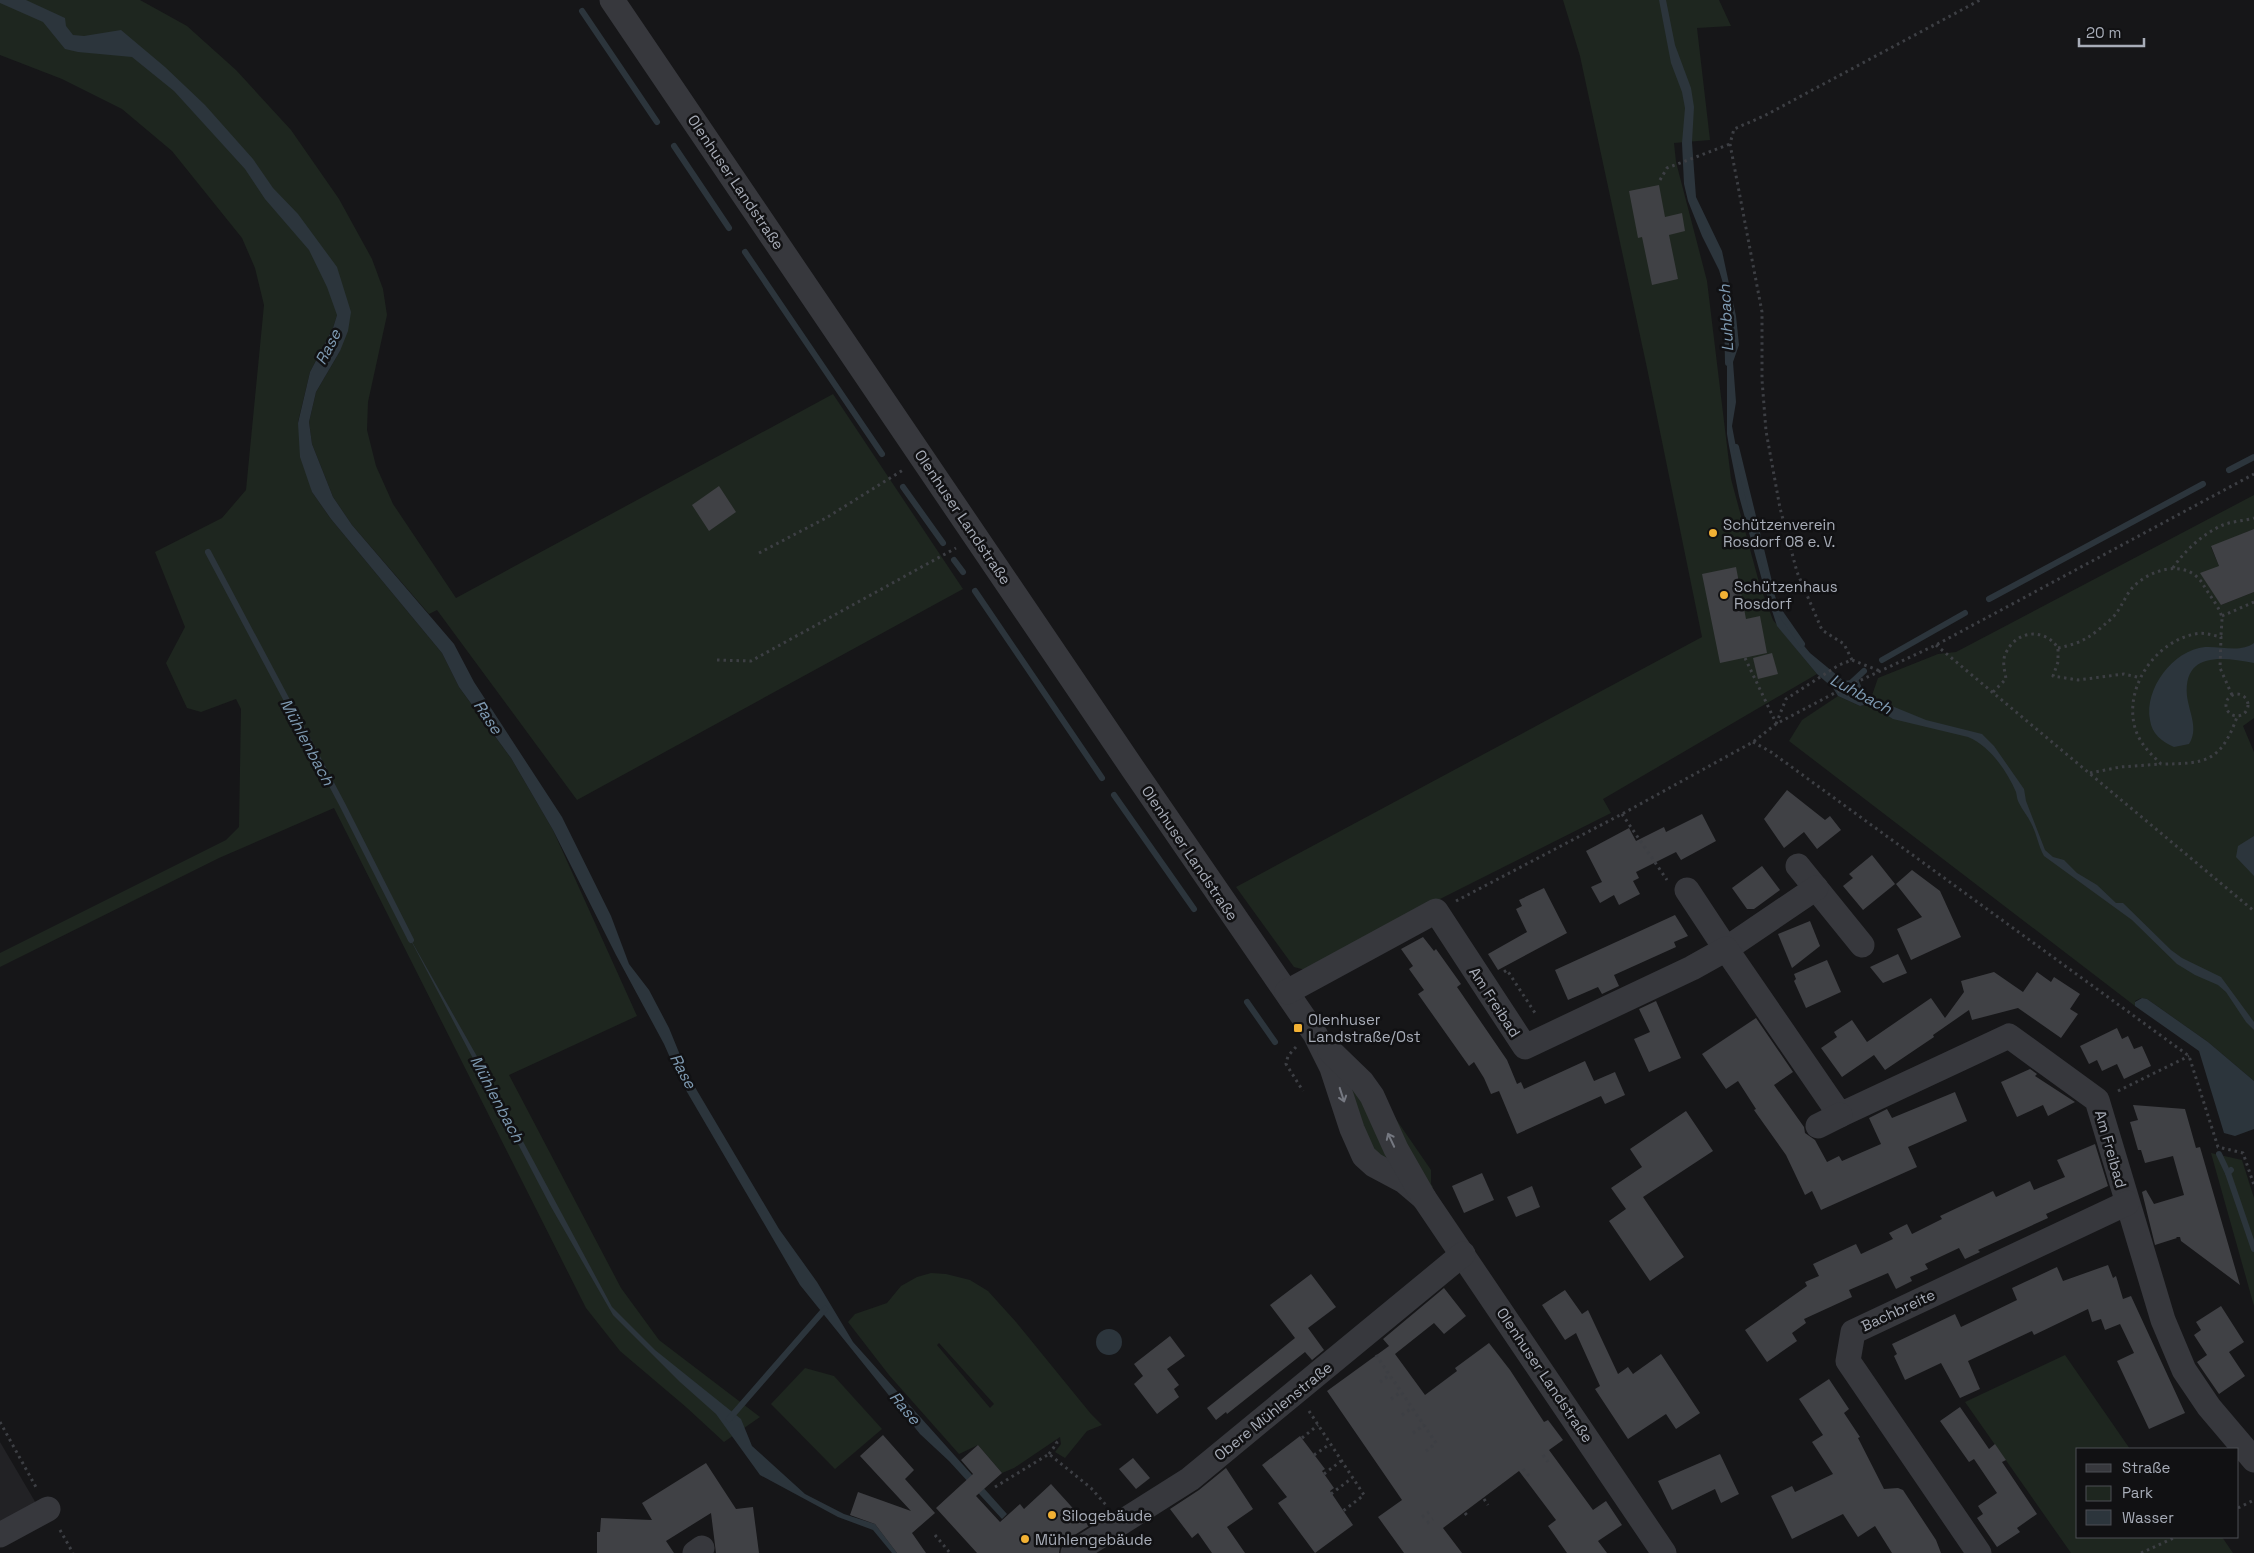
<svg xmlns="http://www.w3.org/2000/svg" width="2254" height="1553" viewBox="0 0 2254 1553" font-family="'Space Grotesk',sans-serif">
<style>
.built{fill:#222225}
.green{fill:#1e261f;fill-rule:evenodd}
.water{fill:#2c353c}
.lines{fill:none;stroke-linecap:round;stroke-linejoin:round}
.stream{stroke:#2c353c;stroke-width:6}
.building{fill:#404145}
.path{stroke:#3d3f44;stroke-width:3;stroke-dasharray:2.5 4;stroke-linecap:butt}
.minor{stroke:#37383d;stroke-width:25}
.oneway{stroke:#757881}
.poi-dot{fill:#f2b134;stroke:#111113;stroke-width:2}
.labels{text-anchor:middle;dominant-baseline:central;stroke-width:5;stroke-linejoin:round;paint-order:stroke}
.street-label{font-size:15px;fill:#a8adb8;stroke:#111113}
.poi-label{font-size:15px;fill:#a8adb8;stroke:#111113;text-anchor:start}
.water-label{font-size:16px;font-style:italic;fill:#7f9bb3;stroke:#111113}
</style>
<rect width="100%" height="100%" fill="#161618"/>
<!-- built -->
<polygon class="built" points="0,1442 37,1505 0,1527"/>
<!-- green -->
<g class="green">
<polygon points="0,0 140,0 187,26 236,70 291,130 339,199 372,259 383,289 387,315 368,402 367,430 376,466 393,504 456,598 833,394 963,589 577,800 437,610 429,614 352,525 333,497 312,444 309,422 316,392 340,351 337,315 333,328 310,372 298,422 312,492 331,519 442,653 459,687 511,758 553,830 637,1016 509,1075 621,1288 659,1340 760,1417 724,1442 686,1407 620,1351 586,1308 334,808 219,858 0,967 0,953 226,840 239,827 241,709 236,699 201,712 187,708 166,663 185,627 155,552 222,518 246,490 264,305 255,268 242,238 172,151 122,109 62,79 0,55"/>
<polygon points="1563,0 1719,0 1731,26 1697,28 1710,140 1674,143 1676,162 1707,281 1731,479 1760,586 1773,620 1817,674 1603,799 1611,813 1440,899 1309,971 1294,967 1236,887 1702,637 1647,368 1580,56"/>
<polygon points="2254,495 2254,529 2211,547 2219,566 2221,605 2254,592 2254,718 2243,726 2254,752 2254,1081 2208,1042 2147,999 2141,998 2135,1001 2135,1006 1789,741 1802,720 1838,696 1860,706 1869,704 1878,678 1938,654 1956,652"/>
<polygon points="1348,1077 1398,1163 1370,1152"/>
<polygon points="1380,1096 1431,1170 1431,1184 1433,1187 1429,1189"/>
<polygon points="2211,1153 2242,1160 2254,1198 2254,1306"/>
<path d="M931 1273 946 1274 970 1280 988 1291 1016 1322 1091 1414 1102 1425 1087 1431 1065 1458 1055 1452 1061 1444 1060 1437 1014 1468 1002 1473 978 1445 959 1454 889 1375 848 1322 855 1314 887 1303 901 1286 917 1277ZM939 1343 994 1404 990 1408 937 1345Z"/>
<polygon points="2065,1355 2130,1449 2078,1449 2078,1537 2222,1537 2233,1553 2071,1553 1965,1402"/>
<polygon points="805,1368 834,1376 882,1429 835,1469 771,1404"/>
</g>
<!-- water -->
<g class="water">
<polygon points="0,0 26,0 65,18 66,26 73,35 84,36 121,30 165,67 205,105 253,159 273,188 298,214 337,267 351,312 348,331 340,351 316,392 309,422 312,444 333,497 352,525 454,644 474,682 562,817 611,916 629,964 649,990 669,1028 689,1077 779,1229 817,1282 853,1342 1007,1514 1002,1519 949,1461 920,1434 800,1285 680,1080 664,1044 616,955 553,830 511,758 459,687 442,653 331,519 312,492 300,457 298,423 310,372 333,328 337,315 327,287 309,250 265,199 245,169 174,91 132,57 78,52 65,49 43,22 0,3"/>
<path d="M1659 0H1666L1675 45 1691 88 1694 107 1692 142 1696 197 1722 251 1736 316 1739 345 1733 362 1736 402 1732 426 1744 489 1765 569 1785 623 1810 653 1844 681 1858 679 1865 695 1926 720 1982 734 1994 746 2024 789 2026 801 2045 850 2053 857 2064 860 2077 873 2097 885 2116 903H2123L2171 950 2182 958 2221 977 2254 1022V1030L2246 1022 2226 992 2218 985 2195 975 2177 964 2132 920 2044 856C2038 845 2037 834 2031 823 2028 816 2022 810 2019 803 2017 800 2017 796 2016 792 2007 771 1989 745 1968 737L1893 719 1869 704 1860 706 1838 696 1833 688 1817 674 1777 626 1762 580 1739 496 1729 446 1727 434V361L1730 351 1725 290 1719 270 1702 236 1688 201 1684 184 1682 143 1685 108 1682 92 1671 63Z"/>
<path d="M2254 643V663C2223 657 2183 651 2187 696 2189 712 2199 729 2189 744L2174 747C2161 741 2152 734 2150 720 2144 689 2173 650 2205 647 2221 646 2241 653 2254 643Z"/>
<polygon points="2254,836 2254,876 2236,857 2238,846"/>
<polygon points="407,933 483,1067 612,1307 655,1350 741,1419 752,1446 805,1494 844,1514 875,1524 897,1553 892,1553 873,1530 838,1517 760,1475 716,1414 680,1382 613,1315 550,1205"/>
<polygon points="2142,998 2147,999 2208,1042 2254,1081 2254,1129 2235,1136 2224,1133 2199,1051 2135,1006 2135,1002"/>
<circle cx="1109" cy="1342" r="13"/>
</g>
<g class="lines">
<!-- stream -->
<g class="stream">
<polyline points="582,11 657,122"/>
<polyline points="674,146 729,228"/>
<polyline points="745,252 882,454"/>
<polyline points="1727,313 1728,363"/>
<polyline points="1736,447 1770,586"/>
<polyline points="2229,470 2254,457"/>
<polyline points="903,487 943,543"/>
<polyline points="208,552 342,804 411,940"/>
<polyline points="954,560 963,572"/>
<polyline points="975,591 1102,778"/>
<polyline points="1989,599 2203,484"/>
<polyline points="1779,611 1802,644"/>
<polyline points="1882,660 1965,613"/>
<polyline points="1850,684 1864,671"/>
<polyline points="1114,795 1194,909"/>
<polyline points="1247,1002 1275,1042"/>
<polyline points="2219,1154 2228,1173"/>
<polyline points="2231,1170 2228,1173 2254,1249"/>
<polyline points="729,1419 825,1309"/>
</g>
</g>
<!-- building -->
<g class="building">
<polygon points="1659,185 1665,217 1682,213 1685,231 1669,235 1678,279 1652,285 1642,237 1638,238 1629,191"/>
<polygon points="719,486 736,512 709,531 692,505"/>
<polygon points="2254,529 2254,592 2221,605 2200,573 2219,566 2211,546"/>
<polygon points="1736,567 1746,619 1760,616 1767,653 1720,663 1702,574"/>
<polygon points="1772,653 1778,674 1758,679 1753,658"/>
<polygon points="1787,790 1825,820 1830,816 1841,830 1817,849 1804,832 1784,848 1764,819"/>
<polygon points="1702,814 1716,841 1681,860 1676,852 1636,872 1639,878 1633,881 1640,894 1619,905 1614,895 1600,903 1591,887 1602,882 1586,851 1629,828 1636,841 1664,827 1666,832"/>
<polygon points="1872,855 1895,884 1863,910 1843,886 1853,878 1849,874"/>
<polygon points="1762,866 1780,890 1754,909 1747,909 1732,888"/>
<polygon points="1912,870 1940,891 1961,937 1911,960 1897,929 1922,917 1896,884"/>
<polygon points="1544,888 1567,933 1498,970 1488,954 1527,932 1516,909 1522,906 1519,900"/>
<polygon points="1675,915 1688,936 1674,942 1676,947 1614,975 1619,986 1602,994 1598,987 1568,1000 1555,970"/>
<polygon points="1810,921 1820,946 1792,968 1778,934"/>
<polygon points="1423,937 1434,951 1436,949 1461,984 1457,987 1507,1060 1517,1084 1521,1082 1524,1089 1585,1061 1594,1081 1615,1072 1625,1095 1605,1104 1601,1096 1517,1134 1499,1091 1491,1094 1484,1078 1474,1062 1469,1066 1418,994 1424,990 1409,969 1413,966 1401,949"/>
<polygon points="1898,954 1907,973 1883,983 1870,967"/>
<polygon points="1827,960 1841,992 1806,1008 1794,981 1796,979 1794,974"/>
<polygon points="1994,972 2023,992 2037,972 2051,982 2054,977 2080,994 2070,1009 2078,1014 2061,1038 2018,1008 1972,1020 1969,1010 1933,1035 1934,1037 1885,1070 1874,1055 1842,1077 1821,1048 1837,1037 1834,1032 1852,1020 1867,1042 1931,998 1945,1018 1964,992 1961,981"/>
<polygon points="1656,1001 1681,1058 1649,1072 1634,1039 1650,1032 1639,1009"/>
<polygon points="1756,1018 1793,1072 1774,1085 1804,1127 1805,1133 1815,1140 1827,1162 1839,1156 1842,1161 1881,1144 1869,1118 1887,1109 1892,1118 1955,1092 1967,1121 1908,1147 1917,1167 1821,1210 1812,1191 1805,1195 1786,1155 1754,1110 1756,1109 1738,1081 1726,1089 1702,1054"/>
<polygon points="2117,1028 2122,1039 2128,1036 2134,1049 2142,1046 2151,1066 2124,1079 2117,1064 2102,1071 2097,1060 2089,1064 2080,1046"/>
<polygon points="2030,1069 2037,1074 2035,1076 2075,1102 2048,1116 2043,1105 2017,1117 2001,1082"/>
<polygon points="2133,1105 2185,1109 2196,1148 2200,1147 2240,1285 2181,1241 2180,1237 2176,1237 2177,1238 2155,1245 2142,1192 2146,1190 2154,1204 2184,1195 2173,1156 2145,1163 2141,1150 2138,1150 2130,1122 2138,1120"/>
<polygon points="1686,1111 1713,1151 1643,1197 1684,1257 1650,1281 1609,1221 1626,1209 1611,1188 1642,1167 1630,1149"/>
<polygon points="2095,1144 2108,1186 2046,1214 2048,1218 1978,1250 1980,1252 1965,1259 1959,1248 1925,1264 1928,1269 1910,1277 1912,1281 1896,1289 1888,1273 1849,1290 1852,1297 1804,1319 1806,1323 1792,1333 1797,1341 1767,1362 1745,1330 1807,1286 1805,1282 1819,1276 1813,1264 1856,1244 1861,1254 1893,1239 1889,1233 1907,1224 1912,1234 1942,1219 1940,1216 1993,1191 1996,1197 2030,1181 2034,1190 2065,1177 2057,1160"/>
<polygon points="1482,1173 1494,1200 1464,1213 1452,1186"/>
<polygon points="1532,1186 1540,1207 1516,1217 1507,1197"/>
<polygon points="2108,1265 2113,1278 2116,1276 2123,1299 2131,1296 2185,1413 2149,1429 2117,1361 2134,1353 2120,1324 2105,1330 2101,1319 2092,1322 2088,1309 2034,1335 2032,1331 1968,1361 1980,1389 1960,1398 1941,1363 1905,1380 1894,1356 1897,1354 1892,1344 1955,1314 1961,1327 2017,1300 2012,1288 2057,1267 2063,1281"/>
<polygon points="1311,1274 1336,1307 1308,1328 1324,1350 1312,1360 1305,1352 1227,1414 1226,1412 1216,1420 1207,1408 1295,1338 1270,1305"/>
<polygon points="1444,1288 1466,1316 1444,1334 1434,1323 1395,1354 1425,1395 1457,1371 1455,1368 1489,1343 1510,1370 1544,1422 1548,1420 1563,1440 1549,1450 1593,1510 1606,1501 1622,1525 1598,1541 1607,1553 1567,1553 1548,1526 1556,1520 1519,1471 1443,1528 1462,1553 1404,1553 1378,1517 1402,1500 1327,1391 1389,1346 1383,1339"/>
<polygon points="1565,1290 1582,1314 1588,1310 1618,1374 1628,1367 1633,1374 1661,1354 1700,1413 1676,1429 1666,1414 1628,1439 1595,1389 1600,1386 1576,1333 1565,1340 1542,1305"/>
<polygon points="2221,1306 2244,1342 2229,1352 2245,1376 2219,1394 2197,1362 2207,1355 2194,1335 2201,1330 2196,1322"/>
<polygon points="1170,1336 1185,1356 1167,1369 1179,1385 1174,1389 1179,1397 1157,1414 1134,1384 1143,1376 1134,1364"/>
<polygon points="1829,1379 1849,1409 1844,1413 1860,1437 1858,1438 1884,1489 1898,1488 1903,1490 1936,1540 1941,1553 1892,1553 1875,1526 1858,1537 1843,1514 1792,1539 1771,1496 1792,1486 1795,1492 1833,1474 1812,1442 1823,1435 1799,1399"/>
<polygon points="1960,1407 1989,1449 1995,1444 2006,1460 2002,1462 2037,1514 2017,1528 2020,1532 1997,1547 1977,1518 1983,1514 1978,1506 1997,1493 1974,1459 1969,1462 1940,1421"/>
<polygon points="883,1435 914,1470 905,1479 935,1513 912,1533 926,1553 897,1553 875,1524 850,1515 858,1492 911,1511 860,1456"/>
<polygon points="1300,1436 1325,1469 1322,1471 1334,1488 1330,1491 1353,1525 1315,1553 1278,1503 1287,1497 1262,1465"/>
<polygon points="978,1445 1002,1473 976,1496 1000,1522 1020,1504 1024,1509 1051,1484 1089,1526 1065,1541 1060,1547 1059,1553 977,1553 936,1508 973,1474 961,1460"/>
<polygon points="1720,1454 1739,1494 1721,1503 1715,1489 1672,1510 1658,1481"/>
<polygon points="1133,1458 1150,1478 1136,1489 1119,1469"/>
<polygon points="706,1463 736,1509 753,1507 759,1553 716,1553 711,1513 666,1541 674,1553 597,1553 597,1532 600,1532 601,1518 652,1520 642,1503"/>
<polygon points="1226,1468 1253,1509 1227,1527 1245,1553 1212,1553 1198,1533 1192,1538 1170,1509 1199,1490"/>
</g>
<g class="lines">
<!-- path -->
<g class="path">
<polyline points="1660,180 1667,168 1730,144"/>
<polyline points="759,553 826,518 903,470"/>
<path d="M2173 568C2184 551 2204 533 2223 525 2233 521 2244 521 2254 518"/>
<polyline points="2222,616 2254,602"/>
<polyline points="1936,645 2254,911"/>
<path d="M2058 648C2083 643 2092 636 2111 619 2121 610 2124 597 2133 587 2151 569 2186 558 2203 584 2208 594 2220 607 2222 618 2222 624 2221 631 2221 637"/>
<polyline points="1745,658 1776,723"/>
<polyline points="717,660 751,661 956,548"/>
<polyline points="1852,660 1844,644 1822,630 1797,572 1780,508 1766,431 1762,380 1762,312 1730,144 1734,129 1764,116 1980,0"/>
<path d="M1993 692 2006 679C2005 671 2002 663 2005 655 2015 630 2044 627 2058 648V662L2053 676 2078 680 2124 674 2141 678"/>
<circle cx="2237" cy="705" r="11"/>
<path d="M2232 695 2220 668 2221 637C2212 635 2204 632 2195 634 2154 642 2122 690 2136 731 2141 745 2151 754 2161 764 2207 764 2221 761 2237 717"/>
<polyline points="1776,724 1786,699 1839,665 1852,660 1880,671"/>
<polyline points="1753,742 1771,752 2189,1056 2218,1147 2243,1153 2254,1185"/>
<polyline points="2090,773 2120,767 2161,764"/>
<polyline points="1622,814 1667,880"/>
<polyline points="1456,901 1622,814 1753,742 1776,724 1846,687 1936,645 2254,474"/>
<polyline points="1504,972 1507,970 1537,1016"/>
<polyline points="1296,1047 1288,1056 1286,1064 1303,1091"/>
<polyline points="2118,1091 2189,1056"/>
<polyline points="1376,1355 1436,1443 1426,1451"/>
<polyline points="1380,1382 1389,1375"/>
<polyline points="1391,1399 1401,1392"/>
<polyline points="1309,1411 1364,1495 1343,1511"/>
<polyline points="1402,1415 1412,1408"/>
<polyline points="0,1422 37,1489"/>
<polyline points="1413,1433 1424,1425"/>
<polyline points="1302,1438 1318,1425"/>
<polyline points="1049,1454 1057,1443 1055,1441"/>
<polyline points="1314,1455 1330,1444"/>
<polyline points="1543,1455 1548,1462"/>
<polyline points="1523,1469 1529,1476"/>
<polyline points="1324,1474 1341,1461"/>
<polyline points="995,1487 1049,1454 1091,1488 1106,1505"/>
<polyline points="1331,1494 1352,1478"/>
<polyline points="1484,1499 1488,1505"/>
<polyline points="2238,1508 2254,1500"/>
<polyline points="1465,1513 1469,1518"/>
<polyline points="1422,1517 1429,1512"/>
<polyline points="1427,1523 1433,1519"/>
<polyline points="60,1530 73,1553"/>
<polyline points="935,1535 950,1553"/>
<polyline points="2141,1553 2176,1537"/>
</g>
<!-- minor -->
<g class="minor">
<polyline points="612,0 1133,769 1315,1034 1332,1068 1352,1129 1364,1156 1374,1165 1404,1181 1424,1198"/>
<polyline points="1798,866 1862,945"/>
<polyline points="1687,890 1726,949 1816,888"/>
<polyline points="1287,992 1436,911 1525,1047 1692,968 1726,949 1840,1115 2009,1036 2097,1100 2163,1320 2184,1370 2209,1407 2254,1460"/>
<polyline points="1330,1051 1362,1082 1372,1096 1396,1149 1424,1198 1664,1553"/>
<polyline points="1818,1126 1840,1115"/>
<polyline points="0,1535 48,1509"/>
<polyline points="695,1553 702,1548"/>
<polyline points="1073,1553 1190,1479 1463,1254"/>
<polyline points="1979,1553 1848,1361 1853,1332 2127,1203"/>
</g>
</g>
<!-- one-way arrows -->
<defs><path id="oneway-shaft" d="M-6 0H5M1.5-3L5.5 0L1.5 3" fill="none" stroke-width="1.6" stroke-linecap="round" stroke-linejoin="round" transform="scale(1.25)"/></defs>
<g class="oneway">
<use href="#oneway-shaft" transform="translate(1342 1095) rotate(72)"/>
<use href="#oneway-shaft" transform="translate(1391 1140) rotate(-115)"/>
</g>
<!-- markers -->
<g class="poi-dot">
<circle cx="1713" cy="533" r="5"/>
<circle cx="1724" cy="595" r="5"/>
<rect x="1293" y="1023" width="10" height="10" rx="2.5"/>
<circle cx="1052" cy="1515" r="5"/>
<circle cx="1025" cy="1539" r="5"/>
</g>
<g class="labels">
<!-- street labels -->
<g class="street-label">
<text transform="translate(736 182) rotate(56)">Olenhuser Landstraße</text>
<text transform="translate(963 517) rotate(56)">Olenhuser Landstraße</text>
<text transform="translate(1190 853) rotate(56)">Olenhuser Landstraße</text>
<text transform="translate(1495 1002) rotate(57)">Am Freibad</text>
<text transform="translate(2111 1149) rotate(74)">Am Freibad</text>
<text transform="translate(1898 1310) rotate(-25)">Bachbreite</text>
<text transform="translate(1545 1375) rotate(56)">Olenhuser Landstraße</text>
<text transform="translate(1273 1411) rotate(-39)">Obere Mühlenstraße</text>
</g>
<!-- poi labels -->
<g class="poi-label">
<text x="1723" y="524">Schützenverein<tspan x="1723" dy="17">Rosdorf 08 e. V.</tspan></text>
<text x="1734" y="586">Schützenhaus<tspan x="1734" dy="17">Rosdorf</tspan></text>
<text x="1308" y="1019">Olenhuser<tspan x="1308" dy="17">Landstraße/Ost</tspan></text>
<text x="1062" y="1515">Silogebäude</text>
<text x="1035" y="1539">Mühlengebäude</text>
</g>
<!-- water labels -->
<g class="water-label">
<text transform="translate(1726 318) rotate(-93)">Luhbach</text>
<text transform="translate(328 347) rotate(-63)">Rase</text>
<text transform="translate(1861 694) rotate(28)">Luhbach</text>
<text transform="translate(488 717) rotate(56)">Rase</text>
<text transform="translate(307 742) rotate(62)">Mühlenbach</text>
<text transform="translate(683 1071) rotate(62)">Rase</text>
<text transform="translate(497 1099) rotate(62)">Mühlenbach</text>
<text transform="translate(905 1408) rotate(50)">Rase</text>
</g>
</g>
<!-- legend -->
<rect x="2076" y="1448" width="162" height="90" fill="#111113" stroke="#4d4f55"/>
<rect x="2086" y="1464" width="25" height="8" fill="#37383d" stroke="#4d4f55"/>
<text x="2122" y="1473" font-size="15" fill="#a8adb8">Straße</text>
<rect x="2086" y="1486" width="25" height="15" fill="#1e261f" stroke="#4d4f55"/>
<text x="2122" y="1498" font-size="15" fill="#a8adb8">Park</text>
<rect x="2086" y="1510" width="25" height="15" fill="#2c353c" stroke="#4d4f55"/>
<text x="2122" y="1523" font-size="15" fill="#a8adb8">Wasser</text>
<!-- scale -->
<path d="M2079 38v8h65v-8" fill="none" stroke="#a8adb8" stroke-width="2.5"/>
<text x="2086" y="38" font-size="15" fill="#a8adb8" stroke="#111113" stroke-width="4" paint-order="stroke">20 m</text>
</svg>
